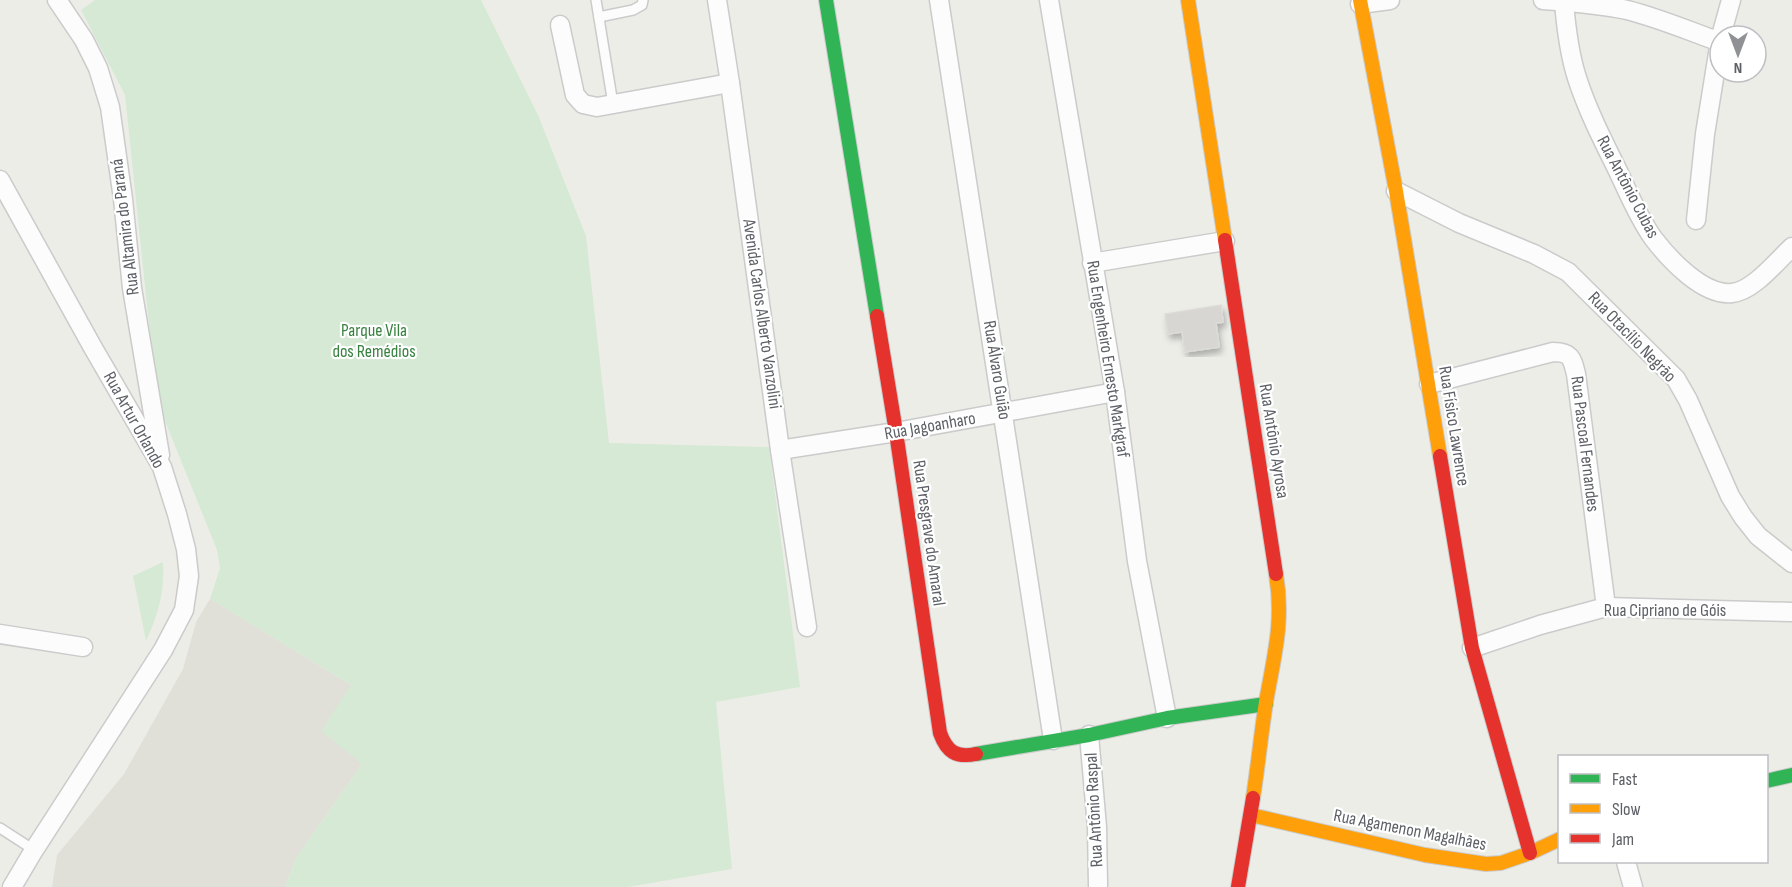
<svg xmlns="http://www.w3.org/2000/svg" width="1792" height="887" viewBox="0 0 1792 887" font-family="'Sofia Sans Condensed',sans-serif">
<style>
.education{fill:#e0dfd8}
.green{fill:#d6e9d5}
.building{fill:#d7d6d3;stroke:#dcdbd7;stroke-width:1.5;filter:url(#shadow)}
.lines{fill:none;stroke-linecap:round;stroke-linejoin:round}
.lane-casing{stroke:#cacbca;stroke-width:12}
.street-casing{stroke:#cacbca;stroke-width:21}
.fast-casing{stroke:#cbcbcb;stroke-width:16}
.slow-casing{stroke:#cbcbcb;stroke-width:16}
.jam-casing{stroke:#cbcbcb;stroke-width:16}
.lane{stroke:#fcfcfc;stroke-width:9}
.street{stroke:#fcfcfc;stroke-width:18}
.fast{stroke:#30b455;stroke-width:14}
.slow{stroke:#ff9f0a;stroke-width:14}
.jam{stroke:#e5322d;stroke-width:14}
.labels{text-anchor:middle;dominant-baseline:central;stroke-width:4.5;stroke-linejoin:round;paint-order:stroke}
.street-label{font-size:18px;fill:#5d6066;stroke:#fff}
.park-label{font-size:18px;fill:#388240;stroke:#fff}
</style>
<defs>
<filter id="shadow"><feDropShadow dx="2.5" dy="5" stdDeviation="3" flood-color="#0004"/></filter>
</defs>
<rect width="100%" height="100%" fill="#edede8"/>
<!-- education -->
<polygon class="education" points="210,599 351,685 362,764 296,858 285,887 52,887 57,855 124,774 183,669 196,622"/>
<!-- green -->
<g class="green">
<polygon points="95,0 481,0 538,115 586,236 609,443 769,447 800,687 716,702 732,869 628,887 285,887 296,858 362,764 321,731 351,685 210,599 220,568 217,550 157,401 125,95 81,10"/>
<path d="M163 562C165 591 158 615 146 641L133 576Z"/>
</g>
<!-- building -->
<polygon class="building" points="1221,305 1223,322 1216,323 1219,347 1185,352 1182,332 1168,334 1165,314"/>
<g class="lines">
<!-- lane casing -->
<g class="lane-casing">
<g id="lane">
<polyline points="596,0 613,104"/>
<polyline points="599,17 633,10 642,5 643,0"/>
<polyline points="0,828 34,850"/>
</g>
</g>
<!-- street casing -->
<g class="street-casing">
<g id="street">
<polyline points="57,0 84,40 98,68 110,107 123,199 132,288 160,455"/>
<polyline points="717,0 730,83 780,450 807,627"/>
<polyline points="939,0 1053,740"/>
<polyline points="1049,0 1115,392 1137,561 1167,718"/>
<path d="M1543 0C1571 2 1599 4 1627 10 1659 18 1689 31 1720 42"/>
<path d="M1564 2C1566 27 1569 53 1577 78 1587 109 1602 139 1617 169 1628 192 1638 217 1653 238 1669 259 1703 296 1732 293 1753 291 1776 262 1792 247"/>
<polyline points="1360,4 1390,0"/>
<polyline points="560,25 575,95 583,104 597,107 730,83"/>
<polyline points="1721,36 1731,0"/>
<polyline points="0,180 92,346 162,467 177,514 186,549 189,576 184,610 163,650 34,850 12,887"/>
<polyline points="1396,191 1459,223 1534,254 1568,272 1676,379 1688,400 1730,496 1743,517 1758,536 1792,563"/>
<polyline points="1696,220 1705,134 1720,41"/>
<polyline points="1092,263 1225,241"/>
<path d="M1429 384 1553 352C1571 352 1572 358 1576 374L1606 607"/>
<polyline points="780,450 896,432 1115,392"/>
<polyline points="0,634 83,647"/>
<polyline points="1472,648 1540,625 1606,607 1792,612"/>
<polyline points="1089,735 1097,827 1098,885"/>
<polyline points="1626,862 1633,887"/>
</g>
</g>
<!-- fast casing -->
<g class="fast-casing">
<g id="fast">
<polyline points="826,0 877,316"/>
<polyline points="976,754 1089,735 1167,718 1266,704"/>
<polyline points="1766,781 1792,775"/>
</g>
</g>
<!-- slow casing -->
<g class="slow-casing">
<g id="slow">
<polyline points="1188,0 1225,240"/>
<polyline points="1360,0 1396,191 1440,456"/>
<path d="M1253 798C1258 766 1261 734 1266 702 1274 656 1284 622 1276 574"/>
<polyline points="1251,815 1425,855 1486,864 1501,863 1530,853 1560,839"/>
</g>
</g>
<!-- jam casing -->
<g class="jam-casing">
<g id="jam">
<polyline points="1225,240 1276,574"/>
<path d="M877 316 896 432 940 733C947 752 956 758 976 754"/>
<polyline points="1440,456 1472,648 1530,853"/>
<polyline points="1238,887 1253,798"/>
</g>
</g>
<!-- lane -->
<use href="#lane" class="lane"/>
<!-- street -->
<use href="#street" class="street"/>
<!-- fast -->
<use href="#fast" class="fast"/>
<!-- slow -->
<use href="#slow" class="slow"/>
<!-- jam -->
<use href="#jam" class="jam"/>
</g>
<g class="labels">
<!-- street labels -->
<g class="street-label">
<text transform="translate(1628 187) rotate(62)">Rua Antônio Cubas</text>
<text transform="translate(125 227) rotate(-97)">Rua Altamira do Paraná</text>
<text transform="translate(762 314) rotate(82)">Avenida Carlos Alberto Vanzolini</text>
<text transform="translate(1632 337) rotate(46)">Rua Otacílio Negrão</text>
<text transform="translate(1108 359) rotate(81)">Rua Engenheiro Ernesto Markgraf</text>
<text transform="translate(997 370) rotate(81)">Rua Álvaro Guião</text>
<text transform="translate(134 420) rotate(61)">Rua Artur Orlando</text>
<text transform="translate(930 426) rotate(-10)">Rua Jagoanharo</text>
<text transform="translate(1454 426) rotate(81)">Rua Físico Lawrence</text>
<text transform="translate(1274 441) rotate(81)">Rua Antônio Ayrosa</text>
<text transform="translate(1585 444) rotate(83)">Rua Pascoal Fernandes</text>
<text transform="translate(929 533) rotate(82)">Rua Presgrave do Amaral</text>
<text x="1665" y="610">Rua Cipriano de Góis</text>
<text transform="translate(1094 810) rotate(-93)">Rua Antônio Raspal</text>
<text transform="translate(1410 830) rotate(11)">Rua Agamenon Magalhães</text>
</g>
<!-- park labels -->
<g class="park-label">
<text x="374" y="330">Parque Vila<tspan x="374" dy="21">dos Remédios</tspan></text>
</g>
</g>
<!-- legend -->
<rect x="1558" y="755" width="210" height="108" fill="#ffffff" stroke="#bebfc2" stroke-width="1.5"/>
<rect x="1570" y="774" width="30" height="9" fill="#30b455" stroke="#bebfc2" stroke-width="1.5"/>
<text x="1612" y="785" font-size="18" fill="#5d6066">Fast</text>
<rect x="1570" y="804" width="30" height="9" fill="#ff9f0a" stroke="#bebfc2" stroke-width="1.5"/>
<text x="1612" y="815" font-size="18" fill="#5d6066">Slow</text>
<rect x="1570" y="834" width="30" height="9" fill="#e5322d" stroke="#bebfc2" stroke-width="1.5"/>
<text x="1612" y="845" font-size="18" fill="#5d6066">Jam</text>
<!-- north arrow -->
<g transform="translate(1738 54) rotate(180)"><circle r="28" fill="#ffffff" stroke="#bebfc2" stroke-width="1.5"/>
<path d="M0-4.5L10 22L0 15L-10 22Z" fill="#8f9194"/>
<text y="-9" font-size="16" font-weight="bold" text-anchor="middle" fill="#5d6066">N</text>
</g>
</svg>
